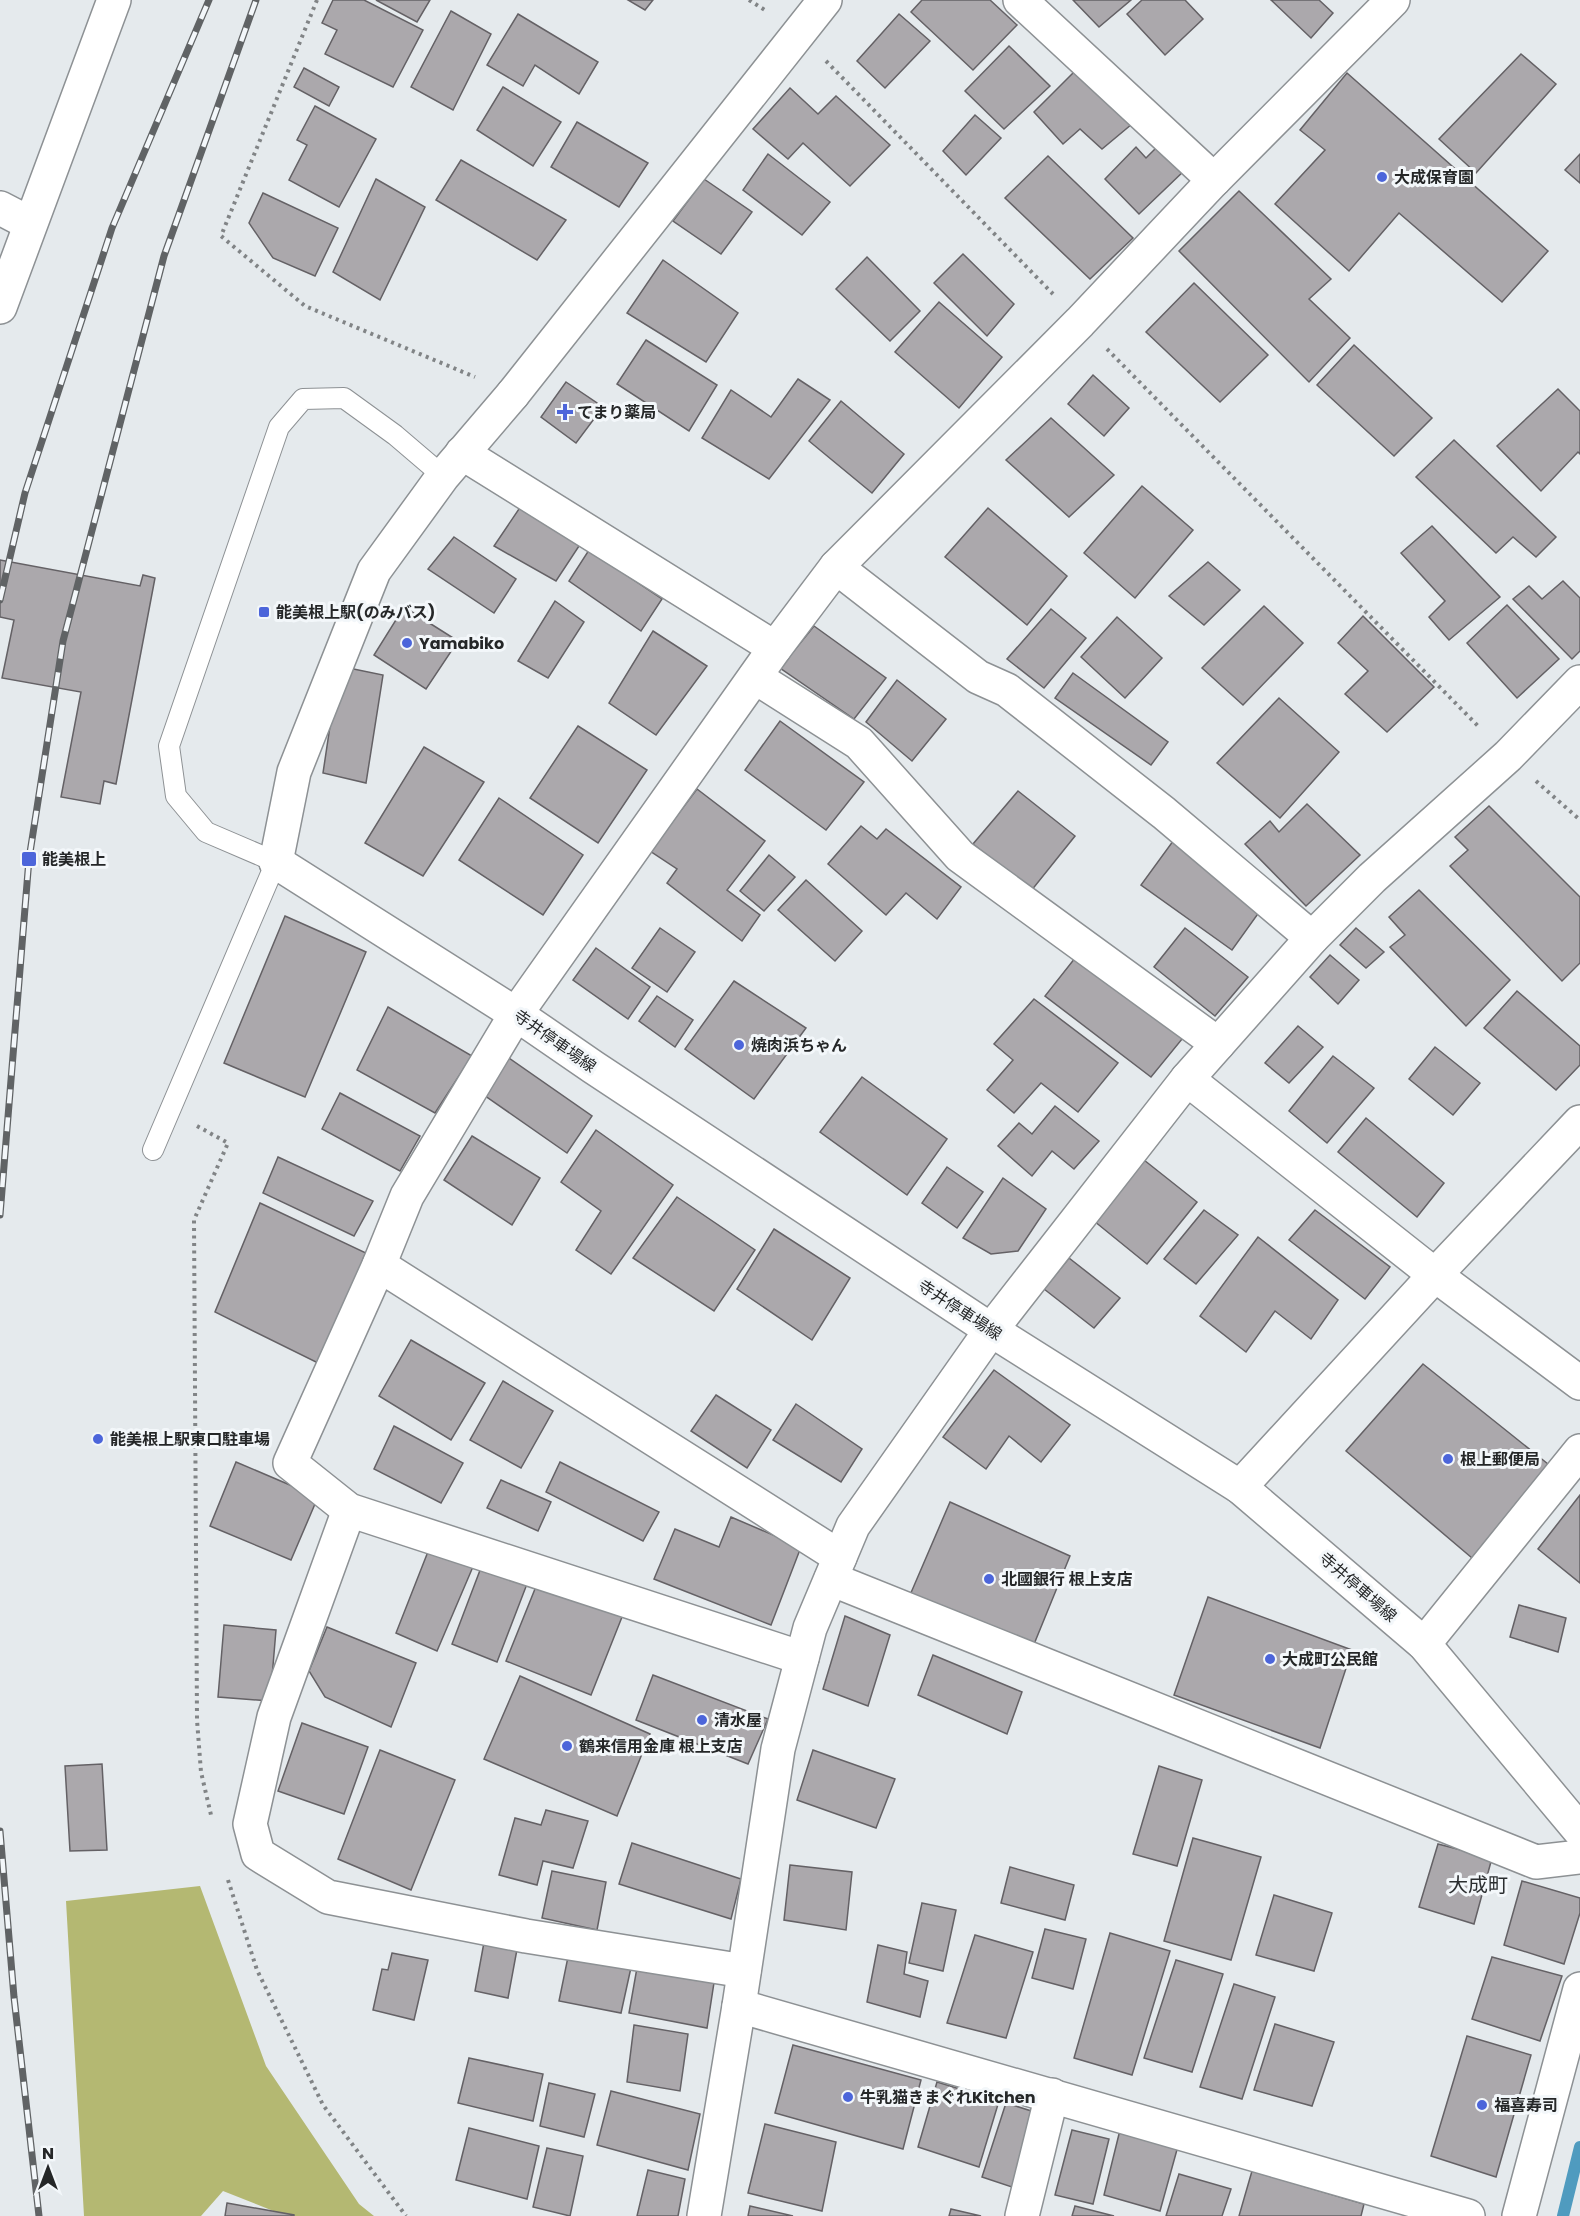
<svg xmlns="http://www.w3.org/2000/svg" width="1580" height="2216" viewBox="0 0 1580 2216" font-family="Poppins,'Noto Sans JP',sans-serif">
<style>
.forest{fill:#b4b872}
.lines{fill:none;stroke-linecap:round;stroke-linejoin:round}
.stream{stroke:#4f9bbf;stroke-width:12}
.building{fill:#aba8ac;stroke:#646165;stroke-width:1.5}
.service-casing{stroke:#8d9194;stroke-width:22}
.minor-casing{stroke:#8d9194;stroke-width:36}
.tertiary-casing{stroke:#8d9194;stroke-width:36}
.secondary-casing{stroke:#8d9194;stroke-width:36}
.path{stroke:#818486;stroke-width:4;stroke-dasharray:3 4.5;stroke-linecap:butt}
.service{stroke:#fff;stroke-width:20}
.minor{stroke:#fff;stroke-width:33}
.tertiary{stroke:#fff;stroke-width:33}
.secondary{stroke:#fff;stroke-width:33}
.rail-casing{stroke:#606365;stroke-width:7}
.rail{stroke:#f3f7fa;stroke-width:4.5;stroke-dasharray:14;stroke-linecap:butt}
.poi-dot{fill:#4c65da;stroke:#f3f7fa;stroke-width:2}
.labels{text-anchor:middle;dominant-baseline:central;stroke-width:6;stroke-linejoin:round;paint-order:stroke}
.poi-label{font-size:16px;font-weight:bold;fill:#252728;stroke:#f3f7fa;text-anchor:start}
.street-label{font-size:16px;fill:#252728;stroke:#f3f7fa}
.quarter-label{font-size:20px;fill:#2b2e30;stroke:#f3f7fa}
</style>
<rect width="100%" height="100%" fill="#e5eaed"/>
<!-- forest -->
<polygon class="forest" points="200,1886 266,2066 359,2204 374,2216 286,2216 223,2191 201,2216 84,2216 66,1901"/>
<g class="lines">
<!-- stream -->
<polyline class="stream" points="1563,2216 1580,2147"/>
</g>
<!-- building -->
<g class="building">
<polygon points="333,0 364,0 423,30 393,87 325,54 337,30 322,23"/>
<polygon points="376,0 430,0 417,22"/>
<polygon points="628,0 653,0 645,10"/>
<polygon points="922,0 990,0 1017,25 973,70 911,12"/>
<polygon points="1073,0 1131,0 1099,27"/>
<polygon points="1142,0 1185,0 1203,19 1165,55 1127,14"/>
<polygon points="1271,0 1319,0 1333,13 1311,38"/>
<polygon points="451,11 491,34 453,110 411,87"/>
<polygon points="518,14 598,62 579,94 535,65 523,86 487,65"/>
<polygon points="899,14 930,41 885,88 857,61"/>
<polygon points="1009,46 1050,86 1004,129 965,91"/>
<polygon points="1521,54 1556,84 1476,173 1439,139"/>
<polygon points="304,68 339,87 329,106 294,87"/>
<polygon points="1077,69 1132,124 1102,149 1080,129 1063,144 1034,112"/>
<polygon points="1347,73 1548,251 1502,302 1399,213 1349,271 1275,204 1325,150 1300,130"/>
<polygon points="503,87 561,122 533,166 477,130"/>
<polygon points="790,88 818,114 836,96 890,145 850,186 803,143 788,159 753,129"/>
<polygon points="315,106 376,139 339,207 289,180 307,145 297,140"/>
<polygon points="975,115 1001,138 966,175 943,151"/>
<polygon points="577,122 648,163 619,207 551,167"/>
<polygon points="1161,143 1187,168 1139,214 1105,179 1136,147 1146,158"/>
<polygon points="768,154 830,202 802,235 743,190"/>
<polygon points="1580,154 1580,183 1565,170"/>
<polygon points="1048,156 1133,238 1090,279 1005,198"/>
<polygon points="461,160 566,220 537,260 436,200"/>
<polygon points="376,179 425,207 380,300 333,272"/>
<polygon points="704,179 752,212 721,254 673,221"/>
<polygon points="1239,191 1331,279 1309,299 1350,338 1309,382 1179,251"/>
<polygon points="263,193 338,228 315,276 273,258 249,223"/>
<polygon points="963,254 1014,304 987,336 934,283"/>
<polygon points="867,257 920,311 890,341 836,289"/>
<polygon points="663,260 738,313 706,362 627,313"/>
<polygon points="1194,283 1268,355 1220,402 1146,332"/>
<polygon points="939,302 1002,357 959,408 895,352"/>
<polygon points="646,340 717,385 689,431 617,384"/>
<polygon points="1354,345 1432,418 1394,456 1317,385"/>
<polygon points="1093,375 1129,408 1104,436 1068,404"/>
<polygon points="798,379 830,400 769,479 702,438 731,390 771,417"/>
<polygon points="566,382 603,407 576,443 541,417"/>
<polygon points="1558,389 1580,411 1580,454 1578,452 1541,491 1497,446"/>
<polygon points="841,401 904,454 872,493 809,441"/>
<polygon points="1051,418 1114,475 1069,517 1006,460"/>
<polygon points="1454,440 1556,537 1536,557 1513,537 1496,553 1416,477"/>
<polygon points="1142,486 1193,530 1135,598 1084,553"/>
<polygon points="521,506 581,543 556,581 494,546"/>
<polygon points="988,508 1067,576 1027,625 945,557"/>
<polygon points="1432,526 1500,597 1449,640 1429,617 1445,601 1401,553"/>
<polygon points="454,537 516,579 494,613 428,569"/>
<polygon points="589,550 662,599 641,631 569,581"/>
<polygon points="0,560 140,586 143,575 155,578 116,784 104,781 100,804 61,797 81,692 2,678 14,620 0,617"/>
<polygon points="1208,562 1240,590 1204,625 1169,596"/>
<polygon points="1563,581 1580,598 1580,651 1572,659 1513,599 1529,586 1542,599"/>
<polygon points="555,601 584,622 548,678 518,661"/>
<polygon points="1507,605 1559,659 1517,698 1467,643"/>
<polygon points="1264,606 1303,643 1243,705 1202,668"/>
<polygon points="404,607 458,641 426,689 374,655"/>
<polygon points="1051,609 1086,638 1044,688 1007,659"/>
<polygon points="1363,616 1434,687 1387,732 1345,694 1368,671 1338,643"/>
<polygon points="1117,617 1162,658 1125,698 1081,657"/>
<polygon points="814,626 886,678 854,719 780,668"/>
<polygon points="653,631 707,666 656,735 609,703"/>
<polygon points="339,666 383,675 366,783 323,773"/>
<polygon points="1073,673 1168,742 1151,765 1055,698"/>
<polygon points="897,680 946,719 912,761 866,722"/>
<polygon points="1279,698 1339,752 1280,818 1217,763"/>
<polygon points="780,721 864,782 826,830 745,770"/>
<polygon points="578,726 647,770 598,843 530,798"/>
<polygon points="424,747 484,782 423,876 365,843"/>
<polygon points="697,789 765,841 727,890 760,915 742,941 667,883 677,869 650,851"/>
<polygon points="1018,791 1075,836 1031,891 973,844"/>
<polygon points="499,798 583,855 543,915 459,860"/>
<polygon points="1307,804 1360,855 1306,906 1245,844 1270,821 1279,832"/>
<polygon points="1489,806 1580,897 1580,963 1562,981 1450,866 1468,850 1455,837"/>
<polygon points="861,826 877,839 886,829 961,887 937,919 906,893 886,915 828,864"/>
<polygon points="1176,837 1265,904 1232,950 1141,885"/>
<polygon points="769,855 795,877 764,911 740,891"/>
<polygon points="806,880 862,931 835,961 778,910"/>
<polygon points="1419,890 1510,980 1466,1026 1390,947 1405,935 1389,917"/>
<polygon points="285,916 366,952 305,1097 224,1063"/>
<polygon points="660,928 695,952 667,992 632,968"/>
<polygon points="1185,928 1248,977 1215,1016 1154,967"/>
<polygon points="1356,928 1384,952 1366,968 1340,945"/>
<polygon points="596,948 650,987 628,1019 573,980"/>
<polygon points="1079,953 1187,1033 1151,1077 1045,996"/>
<polygon points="1330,955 1359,980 1338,1004 1310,977"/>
<polygon points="734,981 806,1028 754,1099 685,1049"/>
<polygon points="1517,991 1580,1046 1580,1065 1556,1090 1484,1028"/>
<polygon points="657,996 693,1020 675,1047 639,1021"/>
<polygon points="1034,999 1118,1063 1078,1112 1041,1083 1014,1113 987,1090 1013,1060 994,1044"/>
<polygon points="388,1007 472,1056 435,1113 357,1070"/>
<polygon points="1298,1026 1323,1047 1289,1083 1265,1063"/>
<polygon points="1435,1047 1480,1083 1453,1115 1409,1079"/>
<polygon points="506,1056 592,1116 567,1153 481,1093"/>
<polygon points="1333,1056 1374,1088 1327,1143 1289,1111"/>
<polygon points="862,1077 947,1139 907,1195 820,1132"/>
<polygon points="340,1093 420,1136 400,1171 322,1129"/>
<polygon points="1055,1106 1099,1141 1074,1169 1052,1151 1032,1176 998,1146 1019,1123 1032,1134"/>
<polygon points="1366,1118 1444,1183 1417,1217 1338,1152"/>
<polygon points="596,1130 673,1185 611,1274 576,1250 601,1211 561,1182"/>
<polygon points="472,1136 540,1178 512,1225 444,1180"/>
<polygon points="278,1157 373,1201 354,1236 263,1193"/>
<polygon points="1144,1160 1197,1202 1147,1264 1094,1221"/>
<polygon points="947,1167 983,1192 957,1228 922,1203"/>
<polygon points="1003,1178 1046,1209 1018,1251 991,1254 963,1238"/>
<polygon points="677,1197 755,1250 714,1311 633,1258"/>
<polygon points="260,1203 366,1253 318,1363 215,1312"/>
<polygon points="1204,1210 1238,1235 1196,1284 1164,1259"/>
<polygon points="1315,1210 1390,1267 1365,1299 1289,1240"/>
<polygon points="774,1229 850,1278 812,1340 737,1289"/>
<polygon points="1258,1237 1338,1300 1311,1339 1275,1311 1246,1352 1200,1316"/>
<polygon points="1069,1258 1120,1298 1094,1328 1044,1289"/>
<polygon points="411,1340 485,1383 451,1440 379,1396"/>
<polygon points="1423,1364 1548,1464 1472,1558 1346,1451"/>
<polygon points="994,1370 1070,1425 1041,1462 1009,1436 986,1469 943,1437"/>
<polygon points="503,1381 553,1411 521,1468 470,1440"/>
<polygon points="716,1395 771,1430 747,1468 691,1431"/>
<polygon points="796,1404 862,1449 841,1482 773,1440"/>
<polygon points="394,1426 463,1463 441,1503 374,1469"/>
<polygon points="236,1462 318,1497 291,1560 210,1526"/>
<polygon points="560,1462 659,1512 643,1541 546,1492"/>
<polygon points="501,1480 551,1502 538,1531 487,1508"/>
<polygon points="1580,1495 1580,1583 1538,1549"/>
<polygon points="950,1502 1070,1556 1030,1654 907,1602"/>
<polygon points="731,1517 801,1547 771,1625 654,1579 675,1529 719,1547"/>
<polygon points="431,1544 475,1562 437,1651 396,1633"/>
<polygon points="482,1565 527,1584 497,1662 452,1644"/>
<polygon points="539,1579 624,1612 591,1695 506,1661"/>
<polygon points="1208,1597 1352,1650 1320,1748 1174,1695"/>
<polygon points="1519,1605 1566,1618 1558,1652 1510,1637"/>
<polygon points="845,1616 890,1635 868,1706 823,1689"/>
<polygon points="224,1625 276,1630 270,1701 218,1697"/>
<polygon points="327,1627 416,1663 391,1727 325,1697 309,1671"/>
<polygon points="933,1655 1022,1692 1007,1734 918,1695"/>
<polygon points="653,1675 768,1719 748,1764 636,1720"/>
<polygon points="520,1676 650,1734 617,1816 484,1759"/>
<polygon points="302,1723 368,1747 344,1814 278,1791"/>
<polygon points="380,1750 455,1780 411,1890 338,1859"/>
<polygon points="813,1750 895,1779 876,1828 797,1800"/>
<polygon points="102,1764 107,1850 70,1851 65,1766"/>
<polygon points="1159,1766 1202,1780 1177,1866 1133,1854"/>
<polygon points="546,1810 588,1821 573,1868 543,1861 537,1885 499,1875 515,1818 541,1825"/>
<polygon points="1193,1838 1261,1857 1231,1960 1164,1941"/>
<polygon points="632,1843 741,1879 731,1919 619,1884"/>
<polygon points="1438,1844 1492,1858 1474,1924 1419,1907"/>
<polygon points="790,1865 852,1872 846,1930 784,1920"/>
<polygon points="1010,1867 1074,1885 1065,1920 1001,1903"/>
<polygon points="552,1871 606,1882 597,1930 542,1918"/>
<polygon points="1522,1881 1580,1898 1580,1913 1564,1964 1504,1945"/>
<polygon points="1274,1895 1332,1913 1314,1971 1256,1955"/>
<polygon points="922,1903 956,1910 943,1971 909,1963"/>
<polygon points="1045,1929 1086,1939 1073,1989 1032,1978"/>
<polygon points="1110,1933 1170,1951 1132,2075 1074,2058"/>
<polygon points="975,1935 1033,1952 1006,2038 947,2023"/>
<polygon points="485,1937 518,1944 508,1998 475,1991"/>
<polygon points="878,1945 907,1952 904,1974 928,1981 920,2017 867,2002"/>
<polygon points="569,1952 632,1963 621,2013 559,2001"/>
<polygon points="392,1953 428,1960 414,2020 373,2010 382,1969 388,1970"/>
<polygon points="1492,1957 1562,1976 1540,2041 1472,2019"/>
<polygon points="1176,1960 1223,1974 1192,2072 1144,2058"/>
<polygon points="638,1962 715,1976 707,2028 629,2013"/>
<polygon points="1234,1984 1275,1997 1242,2099 1200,2087"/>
<polygon points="1275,2024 1334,2042 1312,2106 1254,2090"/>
<polygon points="634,2025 688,2034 680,2091 627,2082"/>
<polygon points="1467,2036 1531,2055 1496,2177 1431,2156"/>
<polygon points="793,2045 921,2080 903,2149 775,2113"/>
<polygon points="469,2058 543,2074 533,2121 458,2103"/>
<polygon points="937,2082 999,2101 979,2167 918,2147"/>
<polygon points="549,2083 595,2094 584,2137 540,2126"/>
<polygon points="611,2091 700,2114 688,2170 597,2145"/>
<polygon points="1006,2103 1041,2114 1021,2190 982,2177"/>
<polygon points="765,2124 836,2142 822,2211 748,2193"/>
<polygon points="469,2128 539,2146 527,2199 456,2180"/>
<polygon points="1072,2130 1109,2139 1093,2204 1055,2195"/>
<polygon points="1120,2130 1178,2146 1160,2211 1104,2195"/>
<polygon points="547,2148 583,2156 570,2216 533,2207"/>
<polygon points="648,2170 685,2179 678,2216 637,2216"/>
<polygon points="1252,2171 1364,2204 1361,2216 1239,2216"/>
<polygon points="1179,2174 1231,2189 1222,2216 1166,2216"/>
<polygon points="227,2203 294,2215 294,2216 225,2216"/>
<polygon points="750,2206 793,2216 748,2216"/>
<polygon points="1075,2206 1114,2216 1072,2216"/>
<polygon points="951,2209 981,2216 949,2216"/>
</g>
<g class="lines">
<!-- service casing -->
<g class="service-casing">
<polyline id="service" points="153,1150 276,862 206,832 176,796 169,746 279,427 303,399 344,398 395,435 443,476"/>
</g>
<!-- minor casing -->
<g class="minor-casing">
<g id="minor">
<polyline points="1020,0 1214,180"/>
<polyline points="0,208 29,223"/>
<polyline points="0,307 114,0"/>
<polyline points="513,394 825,0"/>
<polyline points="462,453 775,648"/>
<polyline points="836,567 978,677 1007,690 1164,813 1312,938"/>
<polyline points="755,677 859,743 960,856 1218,1044"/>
<polyline points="1187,1079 1435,1275 1580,1383"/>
<polyline points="379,1265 840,1557"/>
<polyline points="1240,1487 1435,1275 1580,1122"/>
<polyline points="349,1510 274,1717 250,1824 258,1854 328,1897 526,1936 744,1971"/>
<polyline points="831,1579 1536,1862 1580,1857"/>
<polyline points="1424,1644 1580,1451"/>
<polyline points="802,1658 349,1510 290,1463 379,1265 407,1196 516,1014 775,648 836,567 1080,322 1214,180 1393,0"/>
<polyline points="1022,2216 1052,2095"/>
<polyline points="1519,2216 1580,1989"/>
</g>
</g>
<!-- tertiary casing -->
<g class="tertiary-casing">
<g id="tertiary">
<polyline points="276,862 294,772 374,571 443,476 513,394"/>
<polyline points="739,2006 1468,2216"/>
<polyline points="704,2216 739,2006 778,1749 810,1628 853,1526 991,1330 1187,1079 1312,938 1372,878 1508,756 1580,682"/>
</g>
</g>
<!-- secondary casing -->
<g class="secondary-casing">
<polyline id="secondary" points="276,862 516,1014 593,1067 991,1330 1240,1487 1424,1644 1580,1831"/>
</g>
<!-- path -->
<g class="path">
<polyline points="317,0 221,236 305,306 475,377"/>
<polyline points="749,0 768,12"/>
<polyline points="826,61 1053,294"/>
<polyline points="1107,349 1480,728"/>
<polyline points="1536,781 1580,820"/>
<polyline points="197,1126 228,1143 194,1220 197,1720 201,1772 211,1815"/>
<polyline points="228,1880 257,1970 323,2105 406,2216"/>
</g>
<!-- service -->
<use href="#service" class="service"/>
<!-- minor -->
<use href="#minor" class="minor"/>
<!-- tertiary -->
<use href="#tertiary" class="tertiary"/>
<!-- secondary -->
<use href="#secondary" class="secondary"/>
<!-- rail casing -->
<g class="rail-casing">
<g id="rail">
<polyline points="0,600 25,493 112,228 209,0"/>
<polyline points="0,1215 29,859 63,641 164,256 256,0"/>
<polyline points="0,1831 14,1997 39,2216"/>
</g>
</g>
<!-- rail -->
<use href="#rail" class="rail"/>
</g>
<!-- markers -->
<g class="poi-dot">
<circle cx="1382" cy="177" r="6"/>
<path d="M562 403h6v6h6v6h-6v6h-6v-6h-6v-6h6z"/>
<rect x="258" y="606" width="12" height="12" rx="3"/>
<circle cx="407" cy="643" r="6"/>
<rect x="21" y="851" width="16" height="16" rx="3"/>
<circle cx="739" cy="1045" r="6"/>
<circle cx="98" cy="1439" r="6"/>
<circle cx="1448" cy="1459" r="6"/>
<circle cx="989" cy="1579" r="6"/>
<circle cx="1270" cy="1659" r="6"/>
<circle cx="702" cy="1720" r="6"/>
<circle cx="567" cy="1746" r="6"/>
<circle cx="848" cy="2097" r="6"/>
<circle cx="1482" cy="2105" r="6"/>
</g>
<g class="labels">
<!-- poi labels -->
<g class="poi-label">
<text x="1394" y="177">大成保育園</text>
<text x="577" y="412">てまり薬局</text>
<text x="276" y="612">能美根上駅(のみバス)</text>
<text x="419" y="643">Yamabiko</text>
<text x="42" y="859">能美根上</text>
<text x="751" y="1045">焼肉浜ちゃん</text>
<text x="110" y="1439">能美根上駅東口駐車場</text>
<text x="1460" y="1459">根上郵便局</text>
<text x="1001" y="1579">北國銀行 根上支店</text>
<text x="1282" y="1659">大成町公民館</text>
<text x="714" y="1720">清水屋</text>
<text x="579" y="1746">鶴来信用金庫 根上支店</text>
<text x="860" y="2097">牛乳猫きまぐれKitchen</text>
<text x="1494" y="2105">福喜寿司</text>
</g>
<!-- street labels -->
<g class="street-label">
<text transform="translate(555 1041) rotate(35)">寺井停車場線</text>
<text transform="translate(960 1310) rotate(33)">寺井停車場線</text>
<text transform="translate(1358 1587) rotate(41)">寺井停車場線</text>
</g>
<!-- quarter labels -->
<g class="quarter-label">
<text x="1478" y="1885">大成町</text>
</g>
</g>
<!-- north arrow -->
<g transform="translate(48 2168)" stroke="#f3f7fa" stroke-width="4.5" paint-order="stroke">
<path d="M0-4.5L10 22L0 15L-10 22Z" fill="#252728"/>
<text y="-9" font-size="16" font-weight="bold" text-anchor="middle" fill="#252728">N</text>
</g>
</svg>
